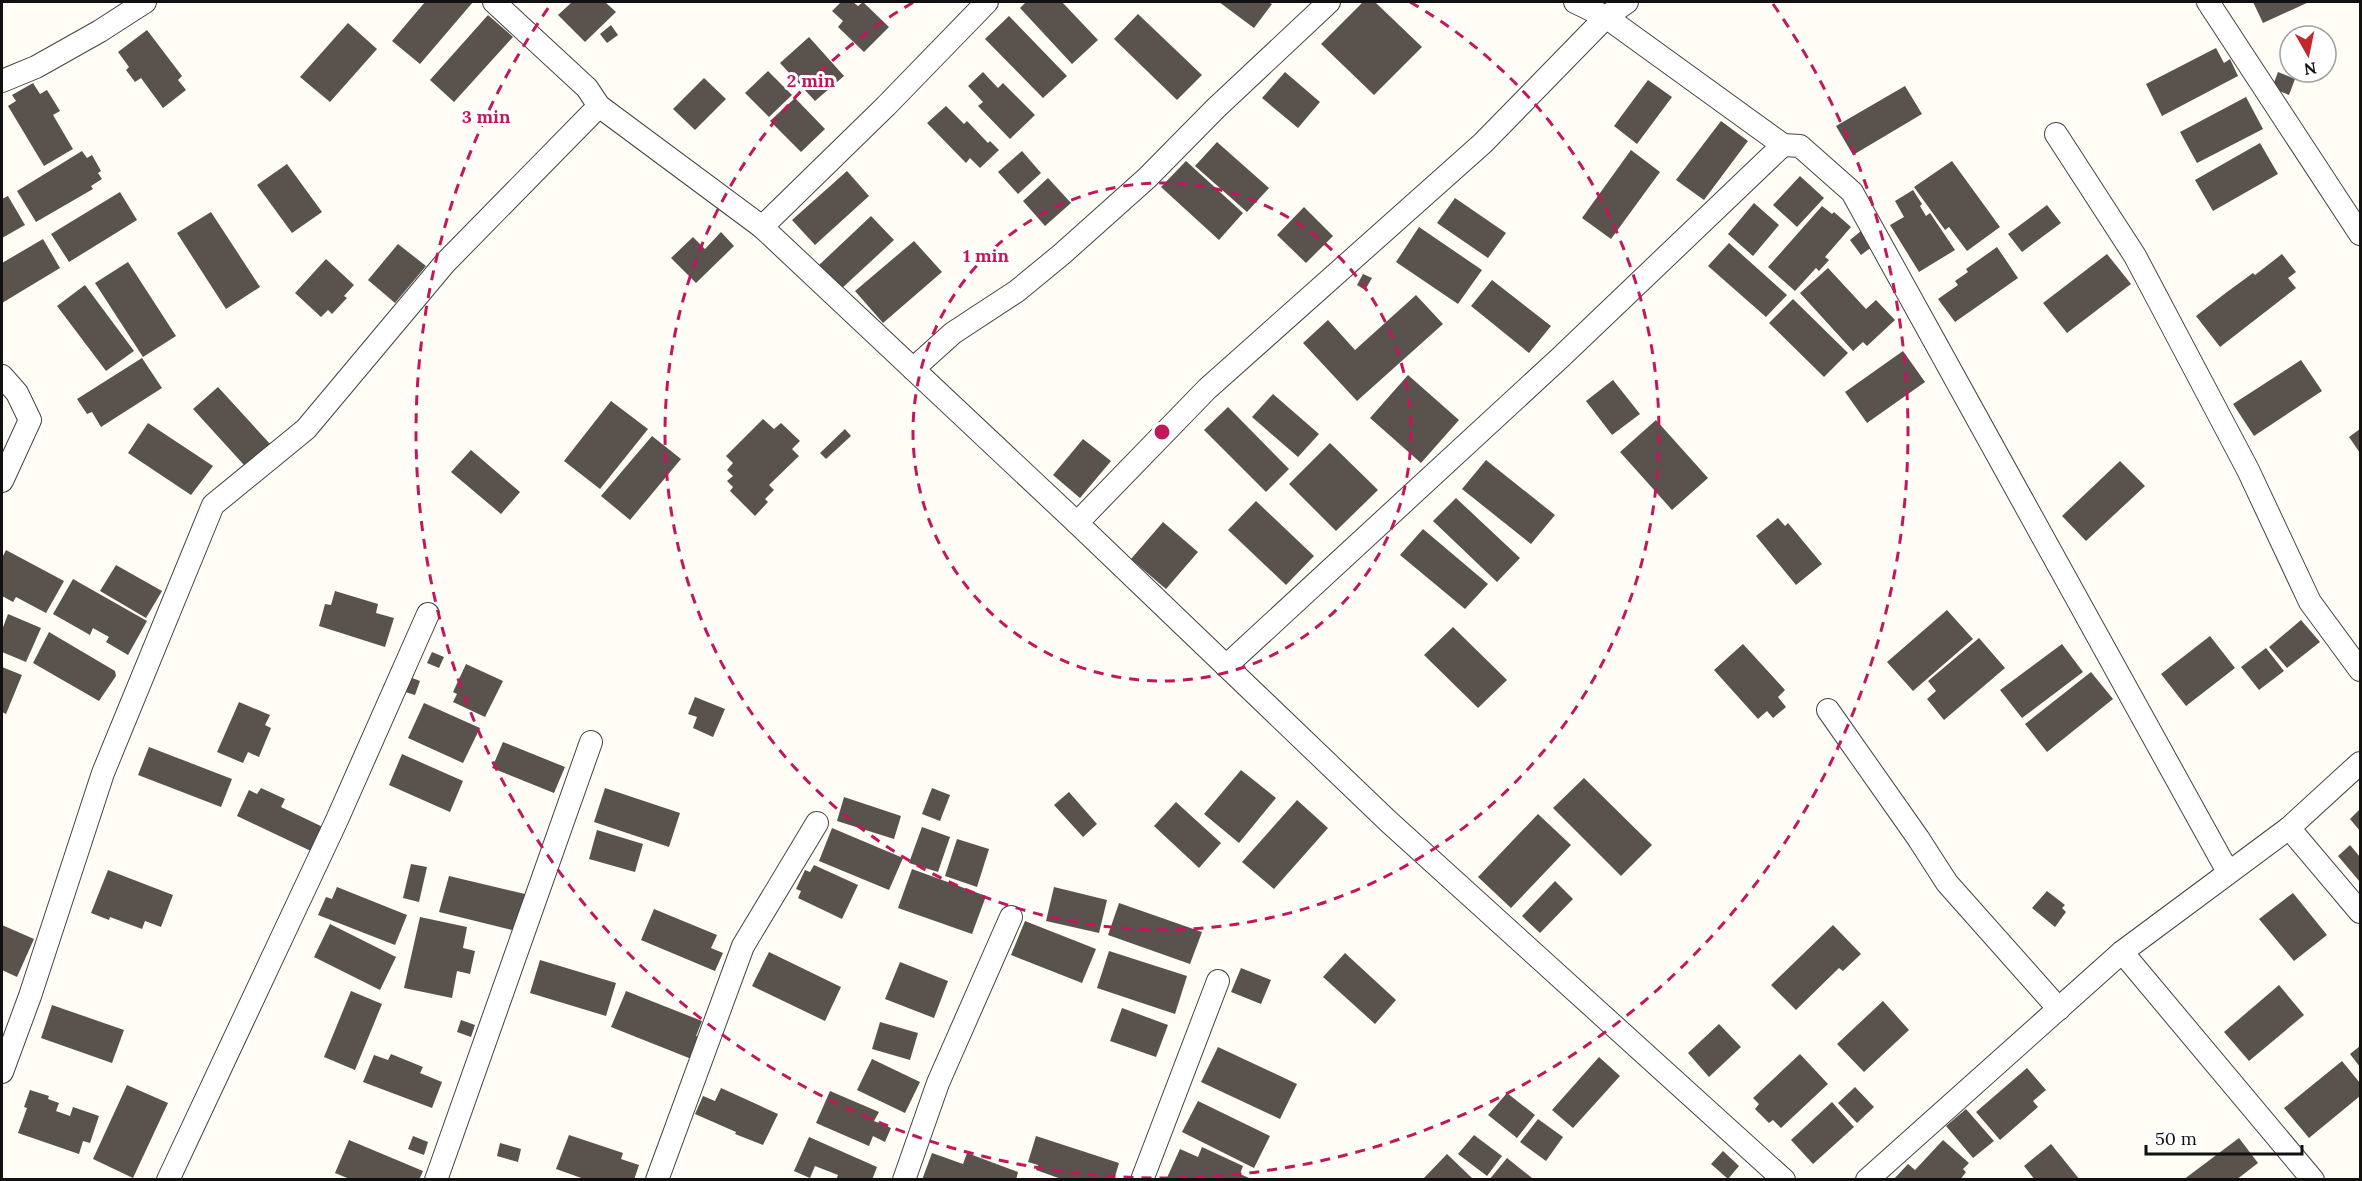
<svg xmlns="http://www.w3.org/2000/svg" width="2362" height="1181" viewBox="0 0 2362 1181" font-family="Lora,serif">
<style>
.building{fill:#5a524d}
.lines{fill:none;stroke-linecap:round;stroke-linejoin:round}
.minor-casing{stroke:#444;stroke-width:24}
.minor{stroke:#fff;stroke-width:22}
.ring{fill:none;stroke:#c2185b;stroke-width:3;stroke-dasharray:10 8}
.centre{fill:#c2185b;stroke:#fff;stroke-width:3}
.ring-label{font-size:18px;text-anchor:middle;font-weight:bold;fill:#c2185b;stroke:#fff;stroke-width:6;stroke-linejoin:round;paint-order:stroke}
</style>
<rect width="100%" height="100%" fill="#fffdf5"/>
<!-- building -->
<g class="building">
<polygon points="425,2 473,2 420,64 392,41"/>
<polygon points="572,2 605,2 616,12 585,42 558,15"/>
<polygon points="841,2 853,2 858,6 863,2 889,27 864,52 838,27 843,21 832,11"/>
<polygon points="1026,2 1062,2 1098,40 1072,64 1020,8"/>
<polygon points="1219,2 1268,2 1272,4 1254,28"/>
<polygon points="1363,2 1375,2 1422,47 1374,95 1321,44"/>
<polygon points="2253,2 2309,2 2263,23"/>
<polygon points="1138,14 1202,75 1177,100 1114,39"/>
<polygon points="488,15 513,37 454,102 430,80"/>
<polygon points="1009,16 1067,76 1043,98 985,39"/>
<polygon points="348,23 377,49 330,102 300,77"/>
<polygon points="611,25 618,35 607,43 600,34"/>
<polygon points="147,30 182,76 178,80 186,90 163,108 141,78 135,82 126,70 129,67 118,52"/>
<polygon points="809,37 844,76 815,101 780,63"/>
<polygon points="2216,48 2224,63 2230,59 2238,76 2162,116 2146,84"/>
<polygon points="768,71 792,95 769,117 745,93"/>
<polygon points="983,72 998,88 1003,83 1035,115 1010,139 978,106 983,102 968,86"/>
<polygon points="1285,72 1320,102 1298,128 1262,98"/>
<polygon points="2278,72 2295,79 2289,95 2272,88"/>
<polygon points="704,78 726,99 695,130 673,109"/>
<polygon points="1648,80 1672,97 1637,144 1614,126"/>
<polygon points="33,83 40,94 47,90 60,111 53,115 73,149 44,166 8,106 16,101 12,95"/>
<polygon points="1905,86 1922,114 1853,155 1836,126"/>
<polygon points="2246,97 2263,129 2197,163 2180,132"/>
<polygon points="795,98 825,129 801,152 770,121"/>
<polygon points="946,106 964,124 967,121 988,143 990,141 999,150 980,168 970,158 966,163 927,123"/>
<polygon points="1721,121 1748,141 1704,200 1676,180"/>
<polygon points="1217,142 1269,188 1247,212 1195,166"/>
<polygon points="2260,143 2278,174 2213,211 2195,180"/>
<polygon points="1631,150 1660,172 1611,239 1582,218"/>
<polygon points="82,151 87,158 92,155 101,171 98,173 102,179 91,186 93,189 36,222 17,191"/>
<polygon points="1022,151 1041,173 1018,194 998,172"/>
<polygon points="1186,161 1243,213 1219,240 1161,187"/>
<polygon points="1952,161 2000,227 1967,251 1949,227 1945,230 1914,187"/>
<polygon points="287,164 322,212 292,233 257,185"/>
<polygon points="847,171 869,196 815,245 792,220"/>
<polygon points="1800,176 1824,198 1797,227 1773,205"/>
<polygon points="1048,178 1071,203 1045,226 1023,201"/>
<polygon points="1913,190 1922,204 1920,206 1926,216 1930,213 1955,250 1919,272 1890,225 1904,217 1895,201"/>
<polygon points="120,192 137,220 69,262 51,234"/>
<polygon points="8,196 25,225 2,238 2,199"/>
<polygon points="1455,198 1506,233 1488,258 1437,223"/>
<polygon points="1754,203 1779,225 1753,256 1728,234"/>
<polygon points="2047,205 2061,223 2022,252 2008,234"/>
<polygon points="1822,206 1832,214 1834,212 1851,227 1825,257 1829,260 1819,271 1816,268 1795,291 1768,267"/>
<polygon points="1304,207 1333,236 1306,263 1277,235"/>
<polygon points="211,212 260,287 226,309 177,233"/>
<polygon points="871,216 894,240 840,290 818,266"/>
<polygon points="1419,227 1482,270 1458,304 1396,262"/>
<polygon points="1861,231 1873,246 1861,255 1850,240"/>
<polygon points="721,232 734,246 696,283 671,258 693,237 705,249"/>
<polygon points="43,239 60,268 2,303 2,263"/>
<polygon points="914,241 942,272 883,323 855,291"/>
<polygon points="1729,243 1787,295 1766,317 1708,266"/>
<polygon points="398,244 426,266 395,303 368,280"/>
<polygon points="1997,247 2018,278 1955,322 1938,299 1958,285 1955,281 1968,272 1966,269"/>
<polygon points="2107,254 2131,284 2067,333 2043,303"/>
<polygon points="2282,254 2296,272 2288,278 2296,288 2220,347 2196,316 2227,292 2253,273 2255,275"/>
<polygon points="326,259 354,285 344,296 347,298 332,314 328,310 321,317 295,293"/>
<polygon points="128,262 176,336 143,357 95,283"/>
<polygon points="1828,268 1866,309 1876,300 1895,320 1867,346 1863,342 1853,351 1800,293"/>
<polygon points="1363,274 1372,278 1365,290 1357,285"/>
<polygon points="1492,280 1551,326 1529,353 1471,306"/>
<polygon points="85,285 134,351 106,371 57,306"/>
<polygon points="1416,295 1443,324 1357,401 1303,343 1328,320 1355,350"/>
<polygon points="1793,299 1848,353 1824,377 1769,323"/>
<polygon points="1903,351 1925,382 1867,423 1845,392"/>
<polygon points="142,358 162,388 101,427 92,412 87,414 77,399"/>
<polygon points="2301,360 2322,391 2254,436 2233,404"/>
<polygon points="1408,375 1459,420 1421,463 1370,418"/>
<polygon points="1613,380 1640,414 1612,435 1586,401"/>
<polygon points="218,387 271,445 253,460 252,458 244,465 193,409"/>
<polygon points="1273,394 1319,434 1298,457 1252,417"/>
<polygon points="611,401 648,429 600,489 564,461"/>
<polygon points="1228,407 1289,469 1266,492 1204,430"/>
<polygon points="763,419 774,429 781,423 800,441 792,449 799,456 769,485 774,490 765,499 768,502 755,516 730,491 733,487 727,481 733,476 727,470 733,463 726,456"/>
<polygon points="1656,420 1708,478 1672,510 1620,452"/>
<polygon points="148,423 213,466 191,495 128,453"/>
<polygon points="845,429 851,436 826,459 820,453"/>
<polygon points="2360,429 2360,453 2349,437"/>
<polygon points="652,436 681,459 630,520 601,496"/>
<polygon points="1083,439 1111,461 1080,498 1053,475"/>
<polygon points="1330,443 1378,490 1336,531 1289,484"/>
<polygon points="471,450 520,492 501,514 451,472"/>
<polygon points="1486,460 1555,515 1531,544 1462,489"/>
<polygon points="2120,461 2145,486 2086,541 2062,516"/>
<polygon points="1456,498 1520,558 1497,582 1433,521"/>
<polygon points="1256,501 1314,556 1286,585 1228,530"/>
<polygon points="1778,518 1785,526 1788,523 1822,564 1796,585 1756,536"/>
<polygon points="1163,522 1198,552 1166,589 1131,559"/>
<polygon points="1423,529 1488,584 1465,609 1400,555"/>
<polygon points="6,550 64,581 46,613 16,597 13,602 2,596 2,558"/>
<polygon points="116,565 162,591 146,618 100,591"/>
<polygon points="73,579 147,621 128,655 106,642 109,637 93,628 90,635 53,614"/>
<polygon points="335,591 378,604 376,613 394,618 385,647 319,626 325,604 331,605"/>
<polygon points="1947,610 1973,639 1913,691 1887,662"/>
<polygon points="8,614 41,628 26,662 2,652 2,630"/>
<polygon points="2301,620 2320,642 2287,668 2269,647"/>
<polygon points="1453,627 1507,680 1478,708 1424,655"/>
<polygon points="49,632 115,671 116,676 99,701 33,663"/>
<polygon points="2210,636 2235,668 2186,706 2161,674"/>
<polygon points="1979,638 2005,668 1944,720 1927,699 1936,691 1928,681"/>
<polygon points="1743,644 1785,690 1778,697 1786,707 1773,718 1767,711 1758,719 1714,670"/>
<polygon points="2062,644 2083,672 2022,718 2000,690"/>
<polygon points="2266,648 2284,671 2259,690 2241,667"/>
<polygon points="432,652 444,657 439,668 427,663"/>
<polygon points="466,664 503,681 485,717 453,702 457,694 453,692"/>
<polygon points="2,667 22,675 6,714 2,712"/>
<polygon points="2091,672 2113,699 2047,752 2025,724"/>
<polygon points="407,676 420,681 415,695 402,691"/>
<polygon points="695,697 725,709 713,737 693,728 697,717 688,714"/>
<polygon points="239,702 270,715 265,725 271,728 259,757 248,752 243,763 217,752"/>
<polygon points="424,703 480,728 463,763 408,738"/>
<polygon points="503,742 565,767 554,793 492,768"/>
<polygon points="149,747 232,779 221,807 138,775"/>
<polygon points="402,754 463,781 450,812 389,785"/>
<polygon points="1241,770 1276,798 1239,843 1204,814"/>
<polygon points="1584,778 1652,845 1621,876 1553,808"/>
<polygon points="261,788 285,799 281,807 325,828 313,852 237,816 249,790 257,794"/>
<polygon points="605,788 680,813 669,847 594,822"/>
<polygon points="932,788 950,795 940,821 922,814"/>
<polygon points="1069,792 1097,824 1083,837 1054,805"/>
<polygon points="844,797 901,816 894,839 837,821"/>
<polygon points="1297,800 1328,828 1274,889 1242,862"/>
<polygon points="1176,802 1221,843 1199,868 1154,826"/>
<polygon points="2360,809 2360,831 2350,819"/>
<polygon points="1538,814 1571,845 1511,908 1478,877"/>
<polygon points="922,827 950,837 938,872 909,863"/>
<polygon points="832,828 903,858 889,890 819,861"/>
<polygon points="597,830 643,844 635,872 589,859"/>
<polygon points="957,839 989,849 977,887 945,876"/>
<polygon points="2350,845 2360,857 2360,882 2338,856"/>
<polygon points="411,864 427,867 419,902 403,898"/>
<polygon points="814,865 858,885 842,919 798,898 801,891 796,889 805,870 810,872"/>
<polygon points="912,869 986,896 972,934 898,908"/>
<polygon points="108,870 173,895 161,927 145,921 142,929 110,917 109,920 91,913"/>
<polygon points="449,876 525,894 520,932 439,912"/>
<polygon points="1555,881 1573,899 1540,933 1522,916"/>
<polygon points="337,887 407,915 395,945 318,915 326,897 332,899"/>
<polygon points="1054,887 1107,900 1099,933 1046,921"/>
<polygon points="2047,891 2065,905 2062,908 2066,912 2055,927 2032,908"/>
<polygon points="2293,893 2327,935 2294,961 2259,919"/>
<polygon points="1119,903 1202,932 1190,964 1108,935"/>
<polygon points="654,909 717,935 711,948 723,953 715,971 641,940"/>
<polygon points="420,917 467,927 463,948 475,951 470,974 457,971 452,998 404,988"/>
<polygon points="1025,921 1096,949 1082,983 1011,955"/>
<polygon points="330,924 396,957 380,990 314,957"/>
<polygon points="2,925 34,939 17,977 2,970"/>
<polygon points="1833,925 1861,954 1843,971 1839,968 1796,1010 1771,985"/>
<polygon points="1109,951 1187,976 1175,1014 1097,988"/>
<polygon points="769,952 841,987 825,1021 752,986"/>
<polygon points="1345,953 1396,1000 1375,1024 1323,977"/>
<polygon points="540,960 616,983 606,1016 530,993"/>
<polygon points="900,962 948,981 934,1018 885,999"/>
<polygon points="1241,968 1271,980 1261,1004 1231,992"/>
<polygon points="2279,985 2304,1015 2249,1061 2224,1032"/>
<polygon points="351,991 382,1004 355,1070 324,1057"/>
<polygon points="626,991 702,1021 696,1036 703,1038 694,1060 611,1027"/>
<polygon points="1883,1001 1909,1030 1864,1072 1837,1044"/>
<polygon points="52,1005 124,1030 112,1063 41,1038"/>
<polygon points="1122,1008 1168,1025 1156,1057 1110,1041"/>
<polygon points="461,1020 475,1025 471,1037 457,1032"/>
<polygon points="880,1022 918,1033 910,1060 872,1049"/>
<polygon points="1719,1024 1741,1047 1709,1077 1688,1053"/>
<polygon points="2360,1046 2360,1067 2350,1054"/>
<polygon points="1218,1047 1297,1084 1280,1119 1201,1082"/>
<polygon points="391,1054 423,1067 420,1073 442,1082 432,1108 363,1082 374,1055 388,1060"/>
<polygon points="1800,1054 1828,1084 1781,1128 1773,1120 1769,1123 1755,1109 1759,1104 1753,1098"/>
<polygon points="1599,1057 1620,1076 1573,1128 1552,1110"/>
<polygon points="872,1059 920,1082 905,1113 857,1090"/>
<polygon points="2342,1061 2360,1083 2360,1096 2309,1138 2284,1108"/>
<polygon points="2027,1068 2046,1090 2033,1101 2038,1107 2000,1140 1976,1112"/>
<polygon points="127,1085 168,1103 133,1178 93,1159"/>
<polygon points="1855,1087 1874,1107 1857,1123 1838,1103"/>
<polygon points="721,1088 778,1114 763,1145 735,1134 736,1132 695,1114 703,1096 715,1101"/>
<polygon points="30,1090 49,1096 48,1099 59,1103 56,1111 70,1116 73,1107 99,1116 90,1143 83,1141 79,1154 18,1133 27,1108 24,1107"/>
<polygon points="830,1091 879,1112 874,1121 891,1128 885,1142 873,1136 869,1146 816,1123"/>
<polygon points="1507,1093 1535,1115 1517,1138 1488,1115"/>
<polygon points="1198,1101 1270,1136 1254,1168 1182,1132"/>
<polygon points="1832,1102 1854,1127 1813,1164 1791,1140"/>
<polygon points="1966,1109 1994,1141 1973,1158 1946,1126"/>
<polygon points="1538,1119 1563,1137 1546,1161 1520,1142"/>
<polygon points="569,1135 623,1153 621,1159 639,1165 634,1180 587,1180 556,1169"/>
<polygon points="1474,1135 1502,1156 1487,1176 1458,1154"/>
<polygon points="413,1136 428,1142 424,1155 408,1149"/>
<polygon points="1036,1136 1119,1163 1114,1180 1064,1180 1036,1170 1038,1165 1028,1162"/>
<polygon points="809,1137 877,1167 872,1180 836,1180 838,1175 815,1166 810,1178 794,1171"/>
<polygon points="2239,1138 2258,1163 2236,1180 2183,1180"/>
<polygon points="349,1140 423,1171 419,1180 352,1180 335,1173"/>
<polygon points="1943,1140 1969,1163 1963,1169 1966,1172 1960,1180 1893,1180 1908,1164 1915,1170"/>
<polygon points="500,1143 521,1149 518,1162 497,1156"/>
<polygon points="2051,1144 2080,1180 2035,1180 2024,1166"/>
<polygon points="1202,1147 1243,1166 1240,1174 1249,1178 1248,1180 1166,1180 1180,1149 1198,1157"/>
<polygon points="1723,1151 1739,1166 1728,1179 1711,1164"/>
<polygon points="932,1153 963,1164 967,1153 1018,1172 1016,1180 922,1180"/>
<polygon points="1447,1154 1474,1180 1426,1180 1424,1178"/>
<polygon points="1507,1158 1532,1178 1531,1180 1489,1180"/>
</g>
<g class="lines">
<!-- minor casing -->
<g class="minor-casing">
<g id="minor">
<polyline points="494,2 587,88 599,106 762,227 1077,523 1389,822 1784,1180"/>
<polyline points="1575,2 1606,17 1783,145 1800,146 1852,192 2228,872"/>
<polyline points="2208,2 2360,234"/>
<polyline points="2,81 36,67 100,31 145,2"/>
<polyline points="2056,134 2135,256 2248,470 2310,602 2360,670"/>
<polyline points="762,227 886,106 987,2"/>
<polyline points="913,369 953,333 1017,291 1062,254 1147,178 1216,108 1329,2"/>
<polyline points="2,376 17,393 30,420 2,481"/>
<polyline points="1077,523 1207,389 1483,143 1606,17 1627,2"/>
<polyline points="1226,666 1561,357 1783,145"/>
<polyline points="1828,710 1918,838 1947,883 2059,1009"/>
<polyline points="2289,828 2360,912"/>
<polyline points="2122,952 2313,1180"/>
<polyline points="2,1072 30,996 103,773 213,505 306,429 445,263 599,106"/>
<polyline points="168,1180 336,822 428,614"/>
<polyline points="436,1180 591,742"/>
<polyline points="657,1180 743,946 817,823"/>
<polyline points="904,1180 938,1083 1011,917"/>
<polyline points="1142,1180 1218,981"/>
<polyline points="1867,1180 2122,952 2289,828 2360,763"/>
</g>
</g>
<!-- minor -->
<use href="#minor" class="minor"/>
</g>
<!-- distance rings -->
<g class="ring">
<circle cx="1162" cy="432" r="249"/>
<path d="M1410 2A497 497 0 1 1 914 2"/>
<path d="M1773 4A746 746 0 1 1 551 4"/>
</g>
<circle cx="1162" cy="432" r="9" class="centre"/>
<g class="ring-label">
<text x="811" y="87">2 min</text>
<text x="486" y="123">3 min</text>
<text x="986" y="262">1 min</text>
</g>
<!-- border -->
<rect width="2362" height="1181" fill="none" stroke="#111111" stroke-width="6"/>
<!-- north arrow -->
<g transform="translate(2308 54) rotate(171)"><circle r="28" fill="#ffffff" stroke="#a0a0a0" stroke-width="1.5"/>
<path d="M0-4.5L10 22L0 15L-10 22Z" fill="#c4262e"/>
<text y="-9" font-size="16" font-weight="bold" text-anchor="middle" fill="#111111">N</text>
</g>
<!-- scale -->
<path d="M2146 1145v9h156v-9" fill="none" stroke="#111111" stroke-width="3"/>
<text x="2155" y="1145" font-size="18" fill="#111111" stroke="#ffffff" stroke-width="4.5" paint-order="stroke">50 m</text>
</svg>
